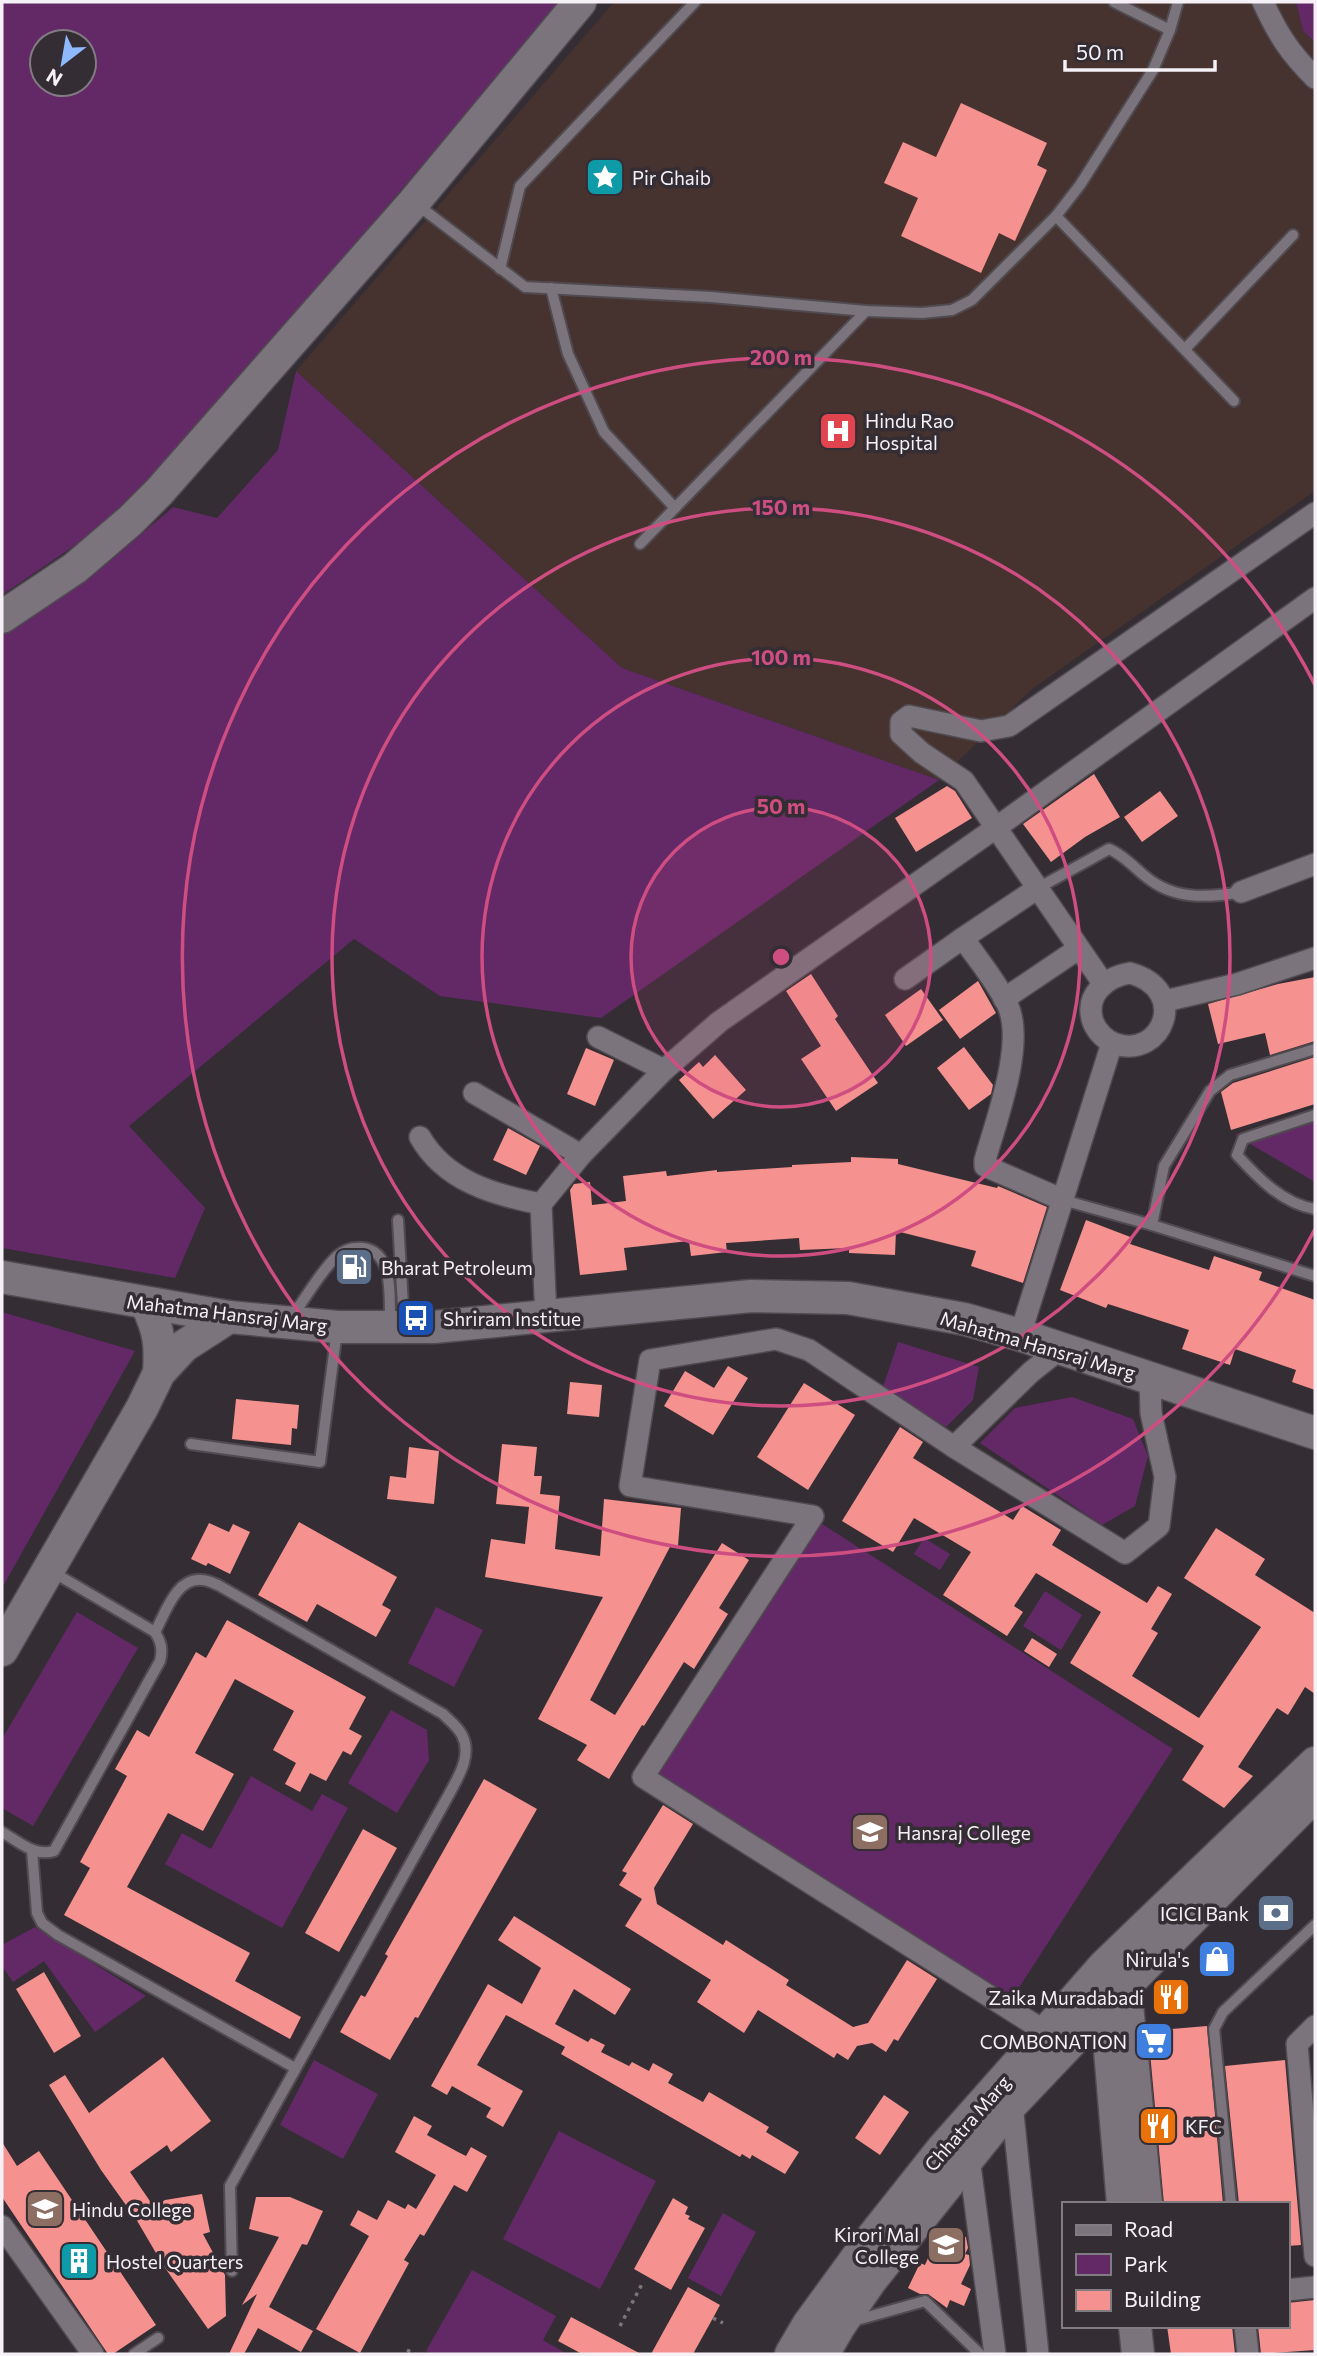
<svg xmlns="http://www.w3.org/2000/svg" width="1317" height="2356" viewBox="0 0 1317 2356" font-family="Commissioner,sans-serif">
<style>
.medical{fill:#46322f}
.green{fill:#632967;fill-rule:evenodd}
.building{fill:#f5918e}
.lines{fill:none;stroke-linecap:round;stroke-linejoin:round}
.lane-casing{stroke:#504b50;stroke-width:14}
.street-casing{stroke:#504b50;stroke-width:24}
.secondary-casing{stroke:#504b50;stroke-width:35}
.path{stroke:#7b757c;stroke-width:3.5;stroke-dasharray:3.5 5;stroke-linecap:butt}
.lane{stroke:#7b747c;stroke-width:10}
.street{stroke:#7b747c;stroke-width:21}
.secondary{stroke:#7b747c;stroke-width:32}
.ring{fill:none;stroke:#cf4e82;stroke-width:3.5}
.labels{text-anchor:middle;dominant-baseline:central;stroke-width:7;stroke-linejoin:round;paint-order:stroke}
.poi-label{font-size:19px;fill:#f5f1f6;stroke:#342d34;text-anchor:start}
.street-label{font-size:19px;fill:#f5f1f6;stroke:#342d34}
.centre{fill:#cf4e82;stroke:#342d34;stroke-width:3.5}
.ring-label{font-size:21px;text-anchor:middle;font-weight:bold;fill:#cf4e82;stroke:#342d34;stroke-width:7;stroke-linejoin:round;paint-order:stroke}
</style>
<rect width="100%" height="100%" fill="#342d34"/>
<!-- medical -->
<polygon class="medical" points="614,2 1296,2 1303,31 1315,42 1315,491 1032,689 939,780 622,668 296,371"/>
<!-- green -->
<g class="green">
<path d="M2 2H561L131 507 2 595ZM42 42H84V84H42Z"/>
<polygon points="1296,2 1315,2 1315,42 1303,31"/>
<polygon points="296,371 622,668 939,780 601,1018 440,996 354,939 129,1126 205,1208 175,1278 2,1248 2,635 110,561 173,507 217,518 278,450"/>
<polygon points="1315,1112 1315,1182 1235,1135"/>
<polygon points="2,1312 135,1351 2,1588"/>
<polygon points="898,1342 979,1367 973,1400 946,1427 883,1387"/>
<polygon points="1072,1397 1133,1419 1148,1456 1135,1506 1102,1525 980,1443 1015,1408"/>
<polygon points="819,1522 1173,1749 1011,2000 658,1774"/>
<polygon points="924,1538 950,1554 940,1570 914,1554"/>
<polygon points="1045,1591 1082,1615 1061,1650 1023,1626"/>
<polygon points="436,1607 483,1630 454,1687 408,1663"/>
<polygon points="77,1612 138,1648 33,1826 2,1808 2,1739"/>
<polygon points="391,1710 427,1730 429,1760 397,1813 348,1783"/>
<polygon points="251,1776 312,1811 322,1794 348,1808 282,1928 165,1864 182,1833 211,1849"/>
<polygon points="35,1927 146,1996 95,2032 44,1961 13,1982 2,1966 2,1945"/>
<polygon points="314,2060 378,2094 343,2159 280,2125"/>
<polygon points="559,2131 656,2181 600,2289 503,2239"/>
<polygon points="723,2213 756,2232 721,2296 688,2278"/>
<polygon points="472,2270 556,2316 543,2340 567,2354 432,2354 426,2351"/>
</g>
<!-- building -->
<g class="building">
<polygon points="961,103 1047,143 1037,165 1047,170 1015,241 999,233 981,273 901,236 918,198 884,183 903,142 936,157"/>
<polygon points="1094,774 1120,817 1085,837 1051,862 1023,824"/>
<polygon points="947,786 955,791 972,818 916,852 895,818"/>
<polygon points="1160,791 1178,816 1142,842 1124,817"/>
<polygon points="811,974 838,1016 835,1019 878,1083 836,1111 801,1059 821,1046 786,991"/>
<polygon points="1315,977 1315,1041 1270,1055 1265,1033 1218,1044 1208,1004 1278,984"/>
<polygon points="978,981 996,1013 960,1039 939,1010"/>
<polygon points="921,989 943,1020 906,1046 885,1015"/>
<polygon points="964,1047 993,1085 991,1094 969,1110 937,1068"/>
<polygon points="586,1048 614,1060 595,1106 567,1094"/>
<polygon points="715,1055 746,1090 713,1119 679,1080 699,1062 703,1067"/>
<polygon points="1315,1057 1315,1104 1231,1130 1221,1092 1233,1083"/>
<polygon points="508,1128 540,1146 526,1175 493,1160"/>
<polygon points="851,1157 898,1159 898,1164 997,1188 998,1186 1047,1207 1023,1283 971,1266 976,1251 896,1231 895,1255 849,1253 849,1248 800,1250 799,1238 726,1243 727,1252 691,1256 689,1241 624,1248 627,1270 580,1275 570,1190 574,1184 590,1182 592,1205 626,1201 623,1176 666,1171 667,1176 717,1170 717,1172 792,1167 792,1165 851,1162"/>
<polygon points="1086,1220 1133,1238 1130,1244 1209,1270 1214,1256 1262,1272 1259,1280 1315,1300 1315,1390 1292,1382 1296,1370 1235,1349 1230,1365 1182,1349 1189,1330 1108,1304 1106,1308 1060,1290"/>
<polygon points="728,1366 748,1378 713,1435 664,1406 685,1371 714,1388"/>
<polygon points="570,1382 602,1385 599,1417 567,1414"/>
<polygon points="804,1383 855,1415 808,1490 757,1457"/>
<polygon points="236,1399 299,1405 297,1429 292,1428 291,1445 232,1439"/>
<polygon points="900,1427 923,1442 913,1458 1013,1520 1022,1506 1061,1530 1052,1545 1147,1603 1158,1586 1172,1594 1151,1629 1158,1633 1132,1676 1199,1718 1261,1627 1184,1578 1216,1528 1265,1559 1255,1575 1315,1613 1315,1694 1305,1687 1288,1715 1277,1708 1238,1767 1253,1776 1224,1808 1182,1780 1204,1746 1070,1663 1101,1612 1036,1573 1014,1606 1023,1612 1007,1636 943,1595 971,1552 914,1518 893,1552 842,1521"/>
<polygon points="502,1444 537,1447 534,1476 542,1476 540,1494 560,1496 555,1549 600,1556 604,1499 681,1508 678,1546 671,1545 590,1700 615,1715 722,1543 749,1560 719,1608 728,1614 694,1669 684,1662 644,1726 642,1725 609,1779 577,1760 587,1745 538,1719 603,1597 485,1577 491,1539 525,1544 529,1507 496,1504"/>
<polygon points="409,1447 439,1451 434,1504 387,1499 390,1476 406,1478"/>
<polygon points="299,1522 397,1577 382,1605 391,1610 376,1637 317,1604 307,1622 258,1595"/>
<polygon points="209,1523 229,1532 233,1524 250,1532 230,1574 208,1563 206,1566 191,1559"/>
<polygon points="227,1620 366,1697 349,1729 362,1736 351,1755 343,1751 326,1781 310,1773 300,1792 285,1784 296,1763 273,1750 294,1711 235,1679 195,1753 234,1774 203,1831 168,1813 127,1887 250,1953 235,1981 301,2017 290,2039 64,1915 90,1868 80,1862 127,1776 115,1769 137,1730 149,1737 196,1652 206,1658"/>
<polygon points="1032,1638 1057,1654 1049,1667 1024,1651"/>
<polygon points="484,1779 537,1809 418,2018 415,2017 390,2060 340,2032 361,1995 365,1997 388,1956 385,1954"/>
<polygon points="663,1805 693,1824 654,1888 657,1904 723,1945 726,1940 789,1980 786,1985 853,2027 868,2023 907,1960 937,1979 898,2041 894,2039 886,2052 872,2043 857,2046 848,2060 837,2053 834,2058 758,2010 744,2033 697,2002 711,1980 625,1926 642,1899 619,1885 627,1873 622,1871"/>
<polygon points="363,1829 397,1848 339,1952 305,1933"/>
<polygon points="514,1916 631,1989 615,2015 574,1989 555,2024 588,2042 591,2038 605,2045 601,2052 629,2066 632,2062 649,2071 653,2063 673,2074 668,2083 703,2102 709,2092 769,2127 766,2132 799,2152 785,2174 752,2155 750,2159 742,2154 740,2157 561,2054 565,2047 506,2015 477,2065 523,2091 503,2127 486,2117 491,2108 452,2086 447,2095 431,2086 488,1984 522,2004 541,1968 498,1940"/>
<polygon points="44,1972 81,2036 54,2053 16,1989"/>
<polygon points="1207,2026 1223,2204 1164,2204 1148,2031"/>
<polygon points="163,2057 211,2121 171,2152 167,2145 130,2172 154,2207 165,2200 202,2194 210,2232 203,2234 225,2275 226,2316 208,2329 163,2265 129,2207 128,2208 101,2170 49,2085 65,2075 89,2113"/>
<polygon points="1285,2060 1301,2245 1287,2246 1287,2204 1239,2204 1225,2066"/>
<polygon points="884,2095 909,2112 880,2155 855,2138"/>
<polygon points="414,2116 432,2126 427,2135 458,2152 466,2156 471,2147 487,2156 467,2192 454,2185 424,2236 420,2234 404,2260 409,2263 360,2353 316,2329 369,2236 350,2225 358,2210 377,2220 388,2200 405,2209 408,2204 416,2209 436,2175 395,2152"/>
<polygon points="2,2142 17,2166 39,2151 156,2325 113,2354 108,2354 2,2197"/>
<polygon points="256,2197 290,2197 323,2211 307,2245 302,2244 269,2307 313,2331 301,2352 258,2328 244,2354 229,2354 257,2294 242,2305 279,2237 249,2229"/>
<polygon points="673,2198 688,2207 685,2214 690,2216 688,2219 705,2228 671,2290 634,2269"/>
<polygon points="958,2234 966,2237 968,2248 965,2254 969,2255 970,2265 961,2284 971,2289 964,2306 950,2300 947,2308 928,2294 920,2294 908,2288 920,2263 925,2265 937,2237 943,2240 945,2235 955,2239"/>
<polygon points="688,2287 720,2305 713,2318 693,2354 651,2354"/>
<polygon points="1315,2300 1315,2350 1261,2354 1258,2326 1287,2326 1287,2303"/>
<polygon points="571,2317 641,2354 582,2354 558,2341"/>
<polygon points="1167,2326 1232,2326 1235,2354 1171,2354"/>
</g>
<g class="lines">
<!-- lane casing -->
<g class="lane-casing">
<g id="lane">
<polyline points="1114,2 1170,30"/>
<polyline points="415,203 525,287 711,297 866,311 922,313 952,310 972,300 1056,216 1080,185 1153,70 1170,30 1178,2"/>
<polyline points="1056,216 1234,401"/>
<polyline points="500,269 520,186 695,2"/>
<polyline points="551,288 568,354 604,432 675,508"/>
<polyline points="1185,349 1293,235"/>
<polyline points="640,544 866,311"/>
<path d="M1038 888 1109 849C1122 854 1134 867 1145 876 1173 900 1207 898 1241 892"/>
<polyline points="1315,1049 1230,1075 1210,1091 1164,1166 1152,1225 1315,1276"/>
<path d="M1315 1115 1243 1139 1237 1155C1258 1178 1283 1204 1315 1209"/>
<polyline points="1063,1200 1152,1225"/>
<polyline points="398,1220 404,1323"/>
<path d="M291 1318C306 1298 319 1273 337 1256 344 1250 353 1247 363 1248 395 1252 389 1300 390 1324"/>
<polyline points="191,1444 320,1462 337,1330"/>
<path d="M155 1632C165 1614 176 1577 202 1580 207 1580 213 1583 218 1585L443 1714C449 1720 458 1727 462 1735 473 1756 457 1779 447 1798L230 2186 232 2271"/>
<path d="M2 1832C18 1841 34 1857 54 1851L160 1661C163 1649 161 1642 155 1632L51 1571"/>
<polyline points="32,1850 37,1913 42,1923 58,1935 295,2068"/>
<polyline points="1231,2204 1214,2029 1223,2012 1315,1925"/>
<polyline points="853,2321 925,2301 980,2354"/>
<polyline points="134,2354 158,2338"/>
</g>
</g>
<!-- street casing -->
<g class="street-casing">
<g id="street">
<path d="M1263 2C1278 35 1290 53 1315 78"/>
<polyline points="1241,892 1315,864"/>
<polyline points="963,938 1038,888"/>
<path d="M1130 973C1191 990 1162 1059 1116 1044 1106 1041 1097 1032 1093 1022 1084 995 1106 977 1130 973Z"/>
<path d="M905 979 963 938C978 960 997 982 1008 1006 1025 1044 996 1121 985 1160V1166L1063 1200"/>
<polyline points="1103,983 964,781 922,753 901,734 901,722 909,716 981,731 1009,726 1315,513"/>
<polyline points="1004,999 1078,949"/>
<polyline points="1165,1001 1237,984 1315,958"/>
<polyline points="598,1037 664,1070"/>
<polyline points="474,1093 581,1155"/>
<path d="M420 1137C445 1181 494 1195 541 1204L581 1155 664 1070 719 1022 997 827 1315 598"/>
<polyline points="541,1204 546,1317"/>
<polyline points="1020,1335 1112,1043"/>
<polyline points="954,1447 1031,1372 1060,1349"/>
<polyline points="1315,2026 1297,2044 1315,2256"/>
<polyline points="1046,2032 643,1777 813,1516 630,1486 650,1360 776,1339 809,1350 954,1447 1125,1553 1159,1526 1165,1477 1151,1413 1150,1379"/>
<polyline points="1012,2104 1038,2354"/>
<polyline points="969,2158 995,2354"/>
<polyline points="2,2226 93,2354"/>
<polyline points="1287,2290 1315,2287"/>
<polyline points="1245,2326 1248,2354"/>
</g>
</g>
<!-- secondary casing -->
<g class="secondary-casing">
<g id="secondary">
<polyline points="2,617 75,568 130,521 159,492 414,202 580,2"/>
<polyline points="2,1277 229,1317 337,1327 434,1327 751,1296 848,1298 964,1319 1020,1335 1315,1433"/>
<path d="M147 1305C159 1331 161 1344 159 1373"/>
<polyline points="2,1650 142,1408 159,1373 184,1346 229,1317"/>
<polyline points="1124,1973 1146,2204"/>
<polyline points="1105,1992 1123,2204"/>
<polyline points="1135,2326 1138,2354"/>
<polyline points="791,2354 808,2325 867,2244 944,2147 1046,2032 1104,1966 1315,1763"/>
<polyline points="823,2354 840,2325 871,2280 1012,2104 1105,2006 1315,1795"/>
</g>
</g>
<!-- path -->
<g class="path">
<polyline points="713,2318 723,2323"/>
<polyline points="620,2326 642,2284"/>
<polyline points="407,2350 415,2354"/>
</g>
<!-- lane -->
<use href="#lane" class="lane"/>
<!-- street -->
<use href="#street" class="street"/>
<!-- secondary -->
<use href="#secondary" class="secondary"/>
</g>
<!-- distance rings -->
<circle cx="781" cy="957" r="150" fill="#cf4e82" fill-opacity=".12"/>
<g class="ring">
<circle cx="781" cy="957" r="150"/>
<circle cx="781" cy="957" r="299"/>
<circle cx="781" cy="957" r="449"/>
<path d="M1315 1229A599 599 0 1 1 1315 685"/>
</g>
<!-- icons -->
<defs>
<g id="sight-square" transform="scale(2.0125)"><rect x="-9" y="-9" width="18" height="18" rx="4" fill="#0f9aa8" stroke="#342d34"/><path d="M0-6L1.8-2.2L6-1.7L2.9 1.2L3.7 5.4L0 3.3L-3.7 5.4L-2.9 1.2L-6-1.7L-1.8-2.2Z" fill="#fff"/></g>
<g id="hospital-square" transform="scale(2.0125)"><rect x="-9" y="-9" width="18" height="18" rx="4" fill="#e0444e" stroke="#342d34"/><path d="M-5-5h3v3.5h4V-5h3V5h-3V1.5h-4V5h-3Z" fill="#fff"/></g>
<g id="fuel-square" transform="scale(2.0125)"><rect x="-9" y="-9" width="18" height="18" rx="4" fill="#5c6f8a" stroke="#342d34"/><path d="M-5.5-6h7V0h2V4h1.3V-2.5L3-4.5l.8-.8L6-3V5H2.5V1h-1V6h-7ZM-4.2-4.7v3.2H.2V-4.7Z" fill="#fff"/></g>
<g id="bus-square" transform="scale(2.0125)"><rect x="-9" y="-9" width="18" height="18" rx="4" fill="#1a4fb4" stroke="#342d34"/><path d="M-5-6H5V4H4V6H2V4H-2V6H-4V4H-5ZM-3.5-4V0h7V-4ZM-3.5 1.2v1.5H-2V1.2ZM2 1.2v1.5H3.5V1.2Z" fill="#fff"/></g>
<g id="university-square" transform="scale(2.0125)"><rect x="-9" y="-9" width="18" height="18" rx="4" fill="#8d6e63" stroke="#342d34"/><path d="M0-5L7-2L0 1L-7-2ZM-4 1L0 2.5L4 1V4Q0 6-4 4Z" fill="#fff"/></g>
<g id="bank-square" transform="scale(2.0125)"><rect x="-9" y="-9" width="18" height="18" rx="4" fill="#5c6f8a" stroke="#342d34"/><path d="M-6-4H6V4H-6ZM0-2.3a2.3 2.3 0 1 0 0 4.6a2.3 2.3 0 1 0 0-4.6Z" fill="#fff"/></g>
<g id="shop-square" transform="scale(2.0125)"><rect x="-9" y="-9" width="18" height="18" rx="4" fill="#3f7fe0" stroke="#342d34"/><path d="M-5-2.5h2.3a2.7 3.5 0 0 1 5.4 0H5L5.5 6h-11ZM-1.5-2.5h3a1.5 2.3 0 0 0-3 0Z" fill="#fff"/></g>
<g id="restaurant-square" transform="scale(2.0125)"><rect x="-9" y="-9" width="18" height="18" rx="4" fill="#e8710a" stroke="#342d34"/><path d="M-5-6h1v4h1v-4h1v4h1v-4h1v5L-1.5 .5V6h-2V.5L-5-1ZM5-6V6H3V1.5H1.5Q1.5-4 5-6Z" fill="#fff"/></g>
<g id="supermarket-square" transform="scale(2.0125)"><rect x="-9" y="-9" width="18" height="18" rx="4" fill="#3f7fe0" stroke="#342d34"/><path d="M-6-5.5h2.5l.6 2H6L4.5 2H-2.5L-4.4-4H-6ZM-1.5 3.2a1.3 1.3 0 1 0 .1 0ZM3 3.2a1.3 1.3 0 1 0 .1 0Z" fill="#fff"/></g>
<g id="building-square" transform="scale(2.0125)"><rect x="-9" y="-9" width="18" height="18" rx="4" fill="#0f9aa8" stroke="#342d34"/><path d="M-4-6H4V6H1V3H-1V6H-4ZM-2.5-4.3h1.7v1.8h-1.7ZM.8-4.3h1.7v1.8H.8ZM-2.5-1h1.7V.8h-1.7ZM.8-1h1.7V.8H.8Z" fill="#fff"/></g>
</defs>
<g fill-rule="evenodd">
<use href="#sight-square" x="605" y="177"/>
<use href="#hospital-square" x="838" y="431"/>
<use href="#fuel-square" x="354" y="1267"/>
<use href="#bus-square" x="416" y="1318"/>
<use href="#university-square" x="870" y="1832"/>
<use href="#bank-square" x="1276" y="1913"/>
<use href="#shop-square" x="1217" y="1959"/>
<use href="#restaurant-square" x="1171" y="1997"/>
<use href="#supermarket-square" x="1154" y="2041"/>
<use href="#restaurant-square" x="1158" y="2126"/>
<use href="#university-square" x="45" y="2209"/>
<use href="#university-square" x="946" y="2245"/>
<use href="#building-square" x="79" y="2261"/>
</g>
<g class="labels">
<!-- poi labels -->
<g class="poi-label">
<text x="632" y="177">Pir Ghaib</text>
<text x="865" y="420">Hindu Rao<tspan x="865" dy="22">Hospital</tspan></text>
<text x="381" y="1267">Bharat Petroleum</text>
<text x="443" y="1318">Shriram Institue</text>
<text x="897" y="1832">Hansraj College</text>
<text x="1249" y="1913" text-anchor="end">ICICI Bank</text>
<text x="1190" y="1959" text-anchor="end">Nirula's</text>
<text x="1144" y="1997" text-anchor="end">Zaika Muradabadi</text>
<text x="1127" y="2041" text-anchor="end">COMBONATION</text>
<text x="1185" y="2126">KFC</text>
<text x="72" y="2209">Hindu College</text>
<text x="919" y="2234" text-anchor="end">Kirori Mal<tspan x="919" dy="22">College</tspan></text>
<text x="106" y="2261">Hostel Quarters</text>
</g>
<!-- street labels -->
<g class="street-label">
<text transform="translate(227 1313) rotate(7)">Mahatma Hansraj Marg</text>
<text transform="translate(1038 1345) rotate(16)">Mahatma Hansraj Marg</text>
<text transform="translate(967 2123) rotate(-49)">Chhatra Marg</text>
</g>
</g>
<circle cx="781" cy="957" r="10" class="centre"/>
<g class="ring-label">
<text x="781" y="365">200 m</text>
<text x="781" y="515">150 m</text>
<text x="781" y="665">100 m</text>
<text x="781" y="814">50 m</text>
</g>
<!-- border -->
<rect width="1317" height="2356" fill="none" stroke="#f5f1f6" stroke-width="7"/>
<!-- legend -->
<rect x="1062" y="2202" width="228" height="126" fill="#342d34" stroke="#817b82" stroke-width="2"/>
<rect x="1076" y="2225" width="35" height="10" fill="#7b747c" stroke="#817b82" stroke-width="2"/>
<text x="1124" y="2237" font-size="21" fill="#f5f1f6">Road</text>
<rect x="1076" y="2254" width="35" height="21" fill="#632967" stroke="#817b82" stroke-width="2"/>
<text x="1124" y="2272" font-size="21" fill="#f5f1f6">Park</text>
<rect x="1076" y="2290" width="35" height="21" fill="#f5918e" stroke="#817b82" stroke-width="2"/>
<text x="1124" y="2307" font-size="21" fill="#f5f1f6">Building</text>
<!-- north arrow -->
<g transform="translate(63 63) rotate(211)"><circle r="33" fill="#342d34" stroke="#817b82" stroke-width="2"/>
<path d="M0-5L12 26L0 18L-12 26Z" fill="#8eb9fd"/>
<text y="-10" font-size="19" font-weight="bold" text-anchor="middle" fill="#f5f1f6">N</text>
</g>
<!-- scale -->
<path d="M1065 60v10h150v-10" fill="none" stroke="#f5f1f6" stroke-width="3.5"/>
<text x="1076" y="60" font-size="21" fill="#f5f1f6" stroke="#342d34" stroke-width="5" paint-order="stroke">50 m</text>
</svg>
